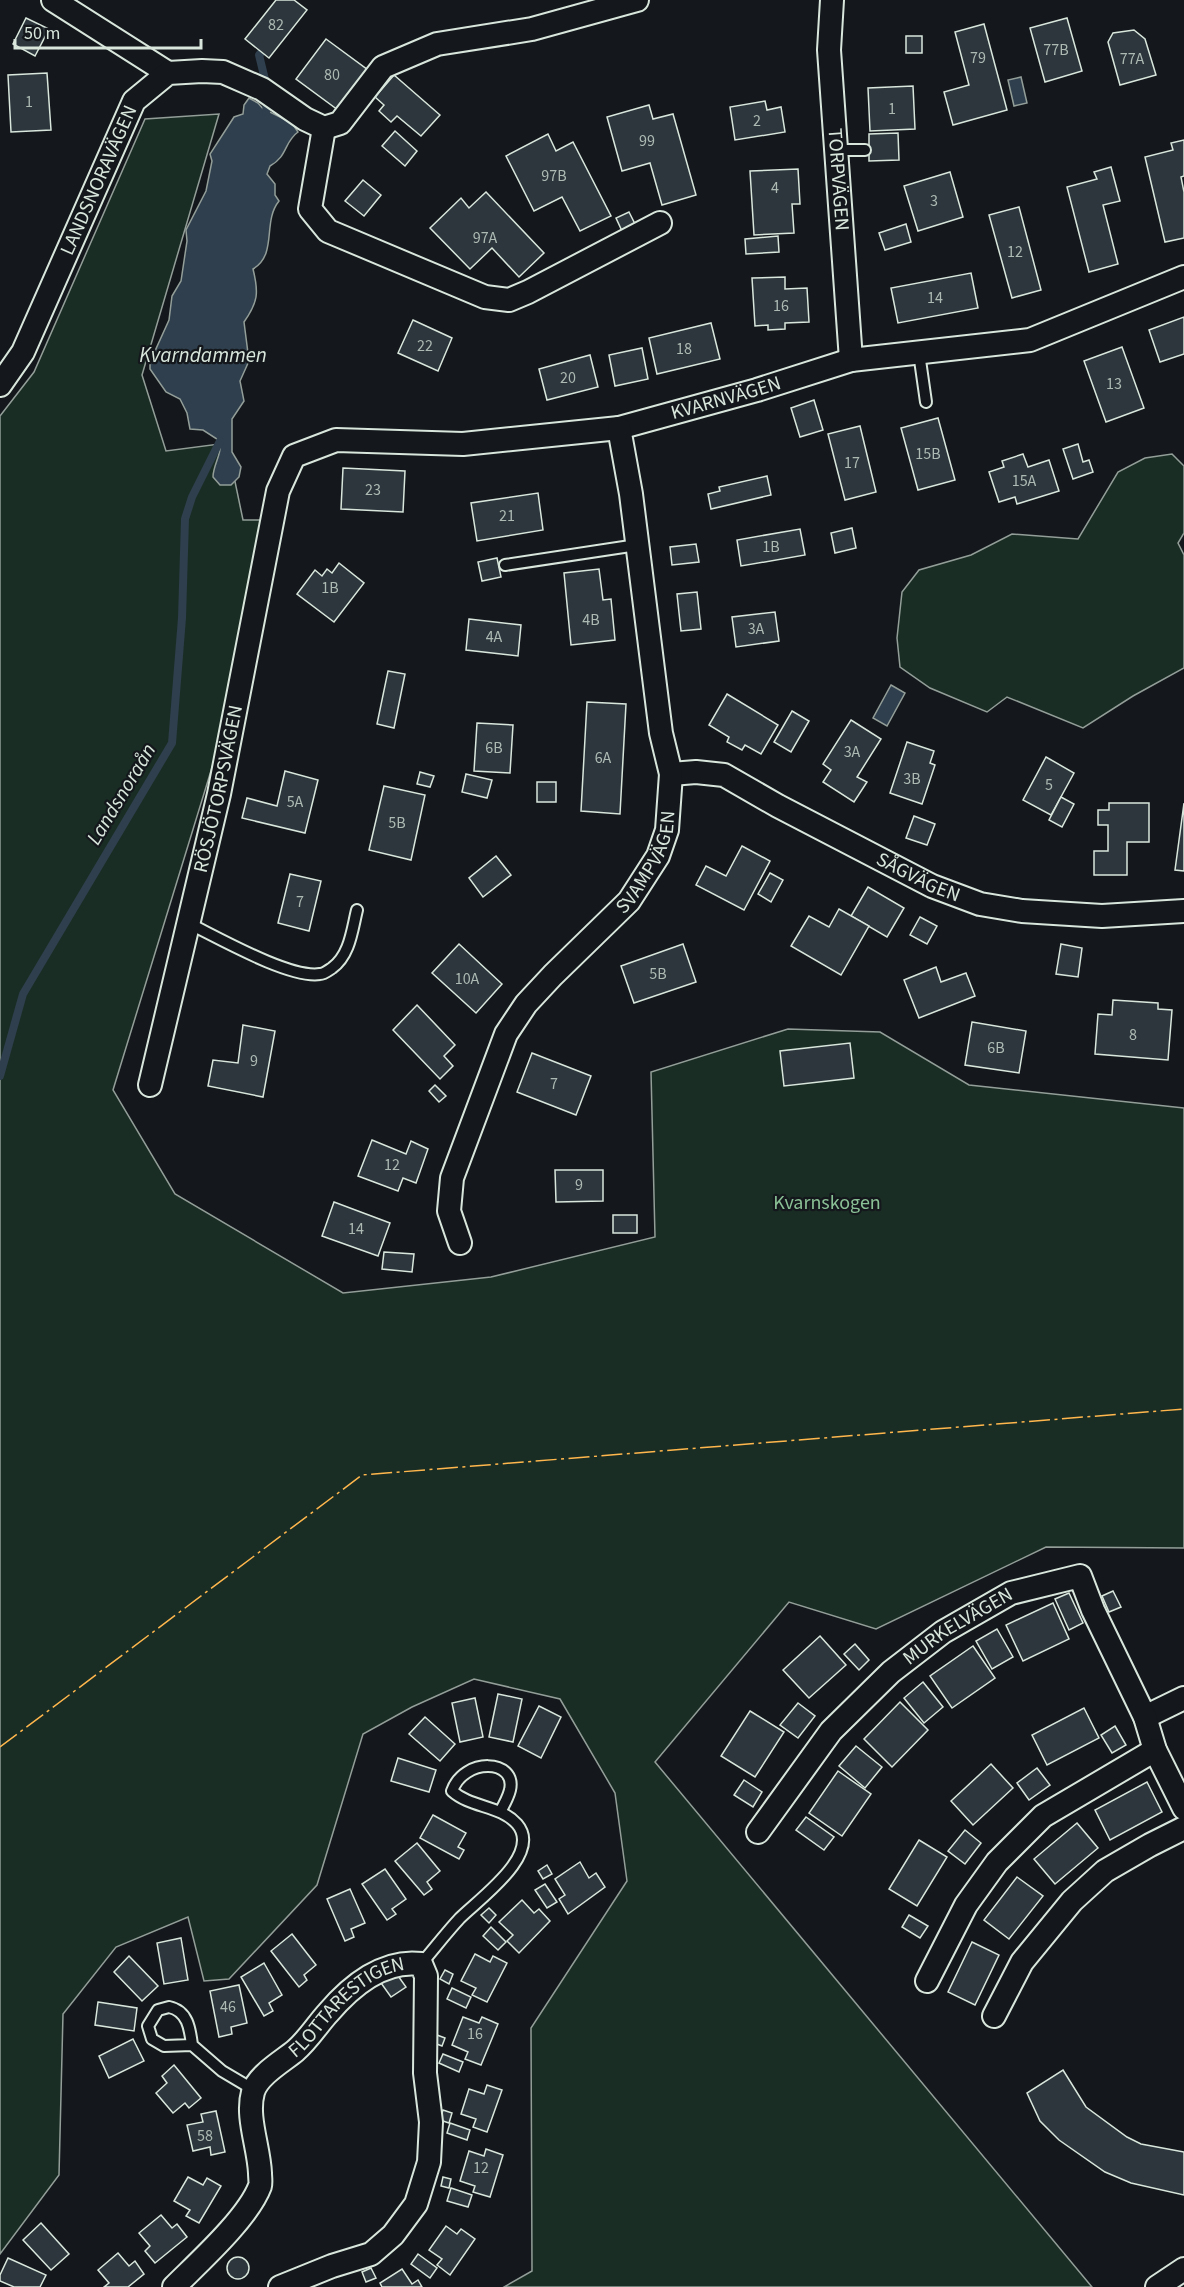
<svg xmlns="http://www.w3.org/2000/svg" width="1184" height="2287" viewBox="0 0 1184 2287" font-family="'Source Sans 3',sans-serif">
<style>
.green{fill:#1a2d24;stroke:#939e99;stroke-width:1.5}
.water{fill:#2f3f4d;stroke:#939e99;stroke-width:1.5}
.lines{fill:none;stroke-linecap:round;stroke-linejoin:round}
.stream{stroke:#2f3f4d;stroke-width:8}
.building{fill:#2c363c;stroke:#d8e6dc;stroke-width:1.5}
.lane-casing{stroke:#d8e6dc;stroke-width:14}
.street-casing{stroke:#d8e6dc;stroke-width:26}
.lane{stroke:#14181c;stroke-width:10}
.street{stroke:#14181c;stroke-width:22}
.power{stroke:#ffb74d;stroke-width:1.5;stroke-dasharray:21 4.5 3 4.5;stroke-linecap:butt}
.labels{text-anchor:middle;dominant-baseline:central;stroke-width:4.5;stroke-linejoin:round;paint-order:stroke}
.number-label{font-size:16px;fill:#adbab4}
.street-label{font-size:20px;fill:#d8e6dc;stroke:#14181c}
.park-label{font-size:20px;fill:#8ac095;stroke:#14181c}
.water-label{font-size:21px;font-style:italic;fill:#d8e6dc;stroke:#14181c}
</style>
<rect width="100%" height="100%" fill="#14181c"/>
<!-- green -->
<g class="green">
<polygon points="219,114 142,375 166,451 227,443 243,520 263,520 241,673 113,1090 175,1194 343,1293 491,1277 655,1237 651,1072 788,1029 880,1032 969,1085 1184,1108 1184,1548 1046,1547 876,1629 789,1602 655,1762 1092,2287 504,2287 532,2271 531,2028 627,1881 615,1793 560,1699 474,1679 412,1707 363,1734 317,1885 229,1979 204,1981 188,1917 116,1947 63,2014 59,2175 0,2254 0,416 34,372 145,119"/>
<polygon points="1172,454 1184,466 1184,533 1178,543 1184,555 1184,668 1133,696 1083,728 1007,697 987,712 930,688 900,667 897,638 902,592 919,570 971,555 1012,534 1078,539 1118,472 1145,458"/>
</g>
<!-- water -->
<g class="water">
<polygon points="1021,77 1027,103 1014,106 1008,80"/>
<path d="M249 98 258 103 266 112 268 111 292 123 298 132C284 142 288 156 270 166L267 174 275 184V195L279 201C262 222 278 254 253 269 259 293 258 302 244 322L249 361 240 381 244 401 232 419V452L241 467 239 477 231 485H220L213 477C213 465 223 452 220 441L203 430 190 429 187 413 180 399 166 392 150 369V362L169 320 172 296 181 281 187 241 186 230 206 191 212 161 210 154 234 117 243 114 244 105Z"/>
<polygon points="891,685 905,693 887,726 873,718"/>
</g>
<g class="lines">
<!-- stream -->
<g class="stream">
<polyline points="266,112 268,92 259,55 267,46"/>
<polyline points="0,1076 23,994 172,743 182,618 185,519 192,497 220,441"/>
</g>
</g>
<!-- building -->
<g class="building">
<polygon points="276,0 294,0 307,10 269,58 245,39"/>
<polygon points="26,18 49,29 35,56 13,44"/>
<polygon points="1067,18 1082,71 1045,82 1030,28"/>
<polygon points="984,24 1007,110 953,125 944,92 969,85 955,32"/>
<polygon points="1134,30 1145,39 1156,75 1120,85 1108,42 1113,33"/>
<rect x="906" y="36" width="16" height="17"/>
<polygon points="326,39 368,70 338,110 296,79"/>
<polygon points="47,73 51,130 11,132 8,75"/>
<polygon points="394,75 440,115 421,136 397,116 391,122 379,111 384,105 375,97"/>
<polygon points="913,86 915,129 870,131 868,88"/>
<polygon points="765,101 767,110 781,107 785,132 735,140 730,107"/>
<polygon points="649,105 653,119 673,114 696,195 662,205 650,163 622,171 607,117"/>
<polygon points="395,131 417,151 405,166 382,146"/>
<polygon points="898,133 899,160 869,161 869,134"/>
<polygon points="548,134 556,151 573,142 611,216 580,231 562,197 534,211 506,156"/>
<polygon points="1184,140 1184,176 1181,177 1184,192 1184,238 1165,242 1145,157 1173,150 1171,143"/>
<polygon points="1111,167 1120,201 1103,205 1118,264 1089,272 1067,187 1097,179 1094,172"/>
<polygon points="798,169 800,204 792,204 794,233 754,235 750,171"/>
<polygon points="950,172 963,217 918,231 904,186"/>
<polygon points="363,180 381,195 364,216 345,201"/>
<polygon points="486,192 544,253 519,277 492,248 470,269 430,228 461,198 469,208"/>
<polygon points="1019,207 1041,290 1012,298 989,215"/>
<polygon points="629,212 635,224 622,231 616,218"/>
<polygon points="906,224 911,242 885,250 879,233"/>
<polygon points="778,236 779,252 746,254 745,239"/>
<polygon points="971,273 978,308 898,323 891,288"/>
<polygon points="785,277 785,289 807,288 809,322 785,323 785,329 768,330 768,325 755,326 752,278"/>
<polygon points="1184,317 1184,354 1160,362 1149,330"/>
<polygon points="413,320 452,338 438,371 398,353"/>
<polygon points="711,323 720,359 657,374 649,338"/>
<polygon points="1122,347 1144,408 1106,422 1084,361"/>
<polygon points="642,348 648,379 615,386 609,355"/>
<polygon points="590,355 598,387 547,400 539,369"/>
<polygon points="814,400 823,430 800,437 791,408"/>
<polygon points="938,418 955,480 918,490 901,428"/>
<polygon points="860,426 876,492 845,500 828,434"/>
<polygon points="1078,444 1083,462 1089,460 1093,472 1073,479 1063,449"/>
<polygon points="1023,454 1028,467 1049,460 1059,491 1017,504 1015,497 999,502 989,472 1004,467 1002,461"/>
<polygon points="343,468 405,471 403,512 341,509"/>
<polygon points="767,476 771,495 711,509 708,494 720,491 719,487"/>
<polygon points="538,493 543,530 477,541 471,503"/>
<polygon points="852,528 856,548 835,553 831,533"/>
<polygon points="800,529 805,555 741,566 737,540"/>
<polygon points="696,544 699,562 672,565 670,547"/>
<polygon points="497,558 501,577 482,581 478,562"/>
<polygon points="339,563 364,583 334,622 297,594 315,570 322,576 327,569 332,573"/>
<polygon points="599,569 603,600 611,599 615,640 571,645 564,573"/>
<polygon points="697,592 701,629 681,631 677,594"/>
<polygon points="775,612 779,641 736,647 732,617"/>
<polygon points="469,619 521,625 518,656 466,650"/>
<polygon points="388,671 405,674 394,728 377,724"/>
<polygon points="727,694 778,725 761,754 745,745 742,750 727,742 729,737 709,725"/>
<polygon points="587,702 626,704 620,814 581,811"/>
<polygon points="792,711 809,721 791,752 774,742"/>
<polygon points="851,720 881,739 857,777 867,782 854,802 823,782 831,770 823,764"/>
<polygon points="477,723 513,725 510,773 474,771"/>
<polygon points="907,742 934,751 930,763 935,765 922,804 890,793"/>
<polygon points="1046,757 1074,773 1051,815 1023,800"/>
<polygon points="285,771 318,780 305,833 242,818 247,798 277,806"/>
<polygon points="420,772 434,776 430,787 417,784"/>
<polygon points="466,774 492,780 487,798 462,792"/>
<rect x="537" y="782" width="19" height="20"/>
<polygon points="384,786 425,795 411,860 369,850"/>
<polygon points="1061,797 1074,804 1062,827 1049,820"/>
<polygon points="1109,803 1149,803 1149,842 1127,842 1127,875 1094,875 1094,851 1108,851 1108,825 1098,825 1098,810 1109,810"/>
<polygon points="1184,803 1184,871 1175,870"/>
<polygon points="914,816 935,824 927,845 906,838"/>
<polygon points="742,846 770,861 744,910 696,885 706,866 726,876"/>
<polygon points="496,856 511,875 483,897 469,878"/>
<polygon points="770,873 783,880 771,902 758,894"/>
<polygon points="290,874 321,881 309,931 278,923"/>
<polygon points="868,887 904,908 887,937 851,916"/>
<polygon points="839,909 869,926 841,975 791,946 809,916 829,927"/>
<polygon points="920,917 937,926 927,944 910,935"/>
<polygon points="459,944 502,984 476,1013 432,973"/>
<polygon points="683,944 696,982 634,1003 621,966"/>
<polygon points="1061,944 1082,948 1078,977 1056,974"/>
<polygon points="936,967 941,982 966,973 975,996 919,1018 904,980"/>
<polygon points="1113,1000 1158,1003 1158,1009 1172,1010 1168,1060 1095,1054 1098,1014 1112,1015"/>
<polygon points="417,1005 455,1045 444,1056 453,1066 440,1079 393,1030"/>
<polygon points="972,1022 1026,1031 1019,1073 965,1065"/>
<polygon points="243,1025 275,1031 263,1097 208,1086 213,1060 238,1063"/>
<polygon points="850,1043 854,1078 784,1086 780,1051"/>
<polygon points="532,1053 591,1076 576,1115 517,1092"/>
<polygon points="435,1085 446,1096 439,1102 429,1091"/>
<polygon points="372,1140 406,1154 411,1141 428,1149 416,1183 403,1178 398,1191 358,1176"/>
<polygon points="555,1170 603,1170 603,1201 556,1202"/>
<polygon points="334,1202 390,1223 378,1256 322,1236"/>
<rect x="613" y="1215" width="24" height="18"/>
<polygon points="384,1252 414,1254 412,1272 382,1269"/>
<polygon points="1113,1591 1121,1607 1109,1612 1102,1596"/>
<polygon points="1069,1593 1083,1623 1069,1630 1055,1599"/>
<polygon points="1053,1603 1069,1639 1023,1661 1006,1625"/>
<polygon points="997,1629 1013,1657 992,1669 976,1641"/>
<polygon points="820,1636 846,1665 809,1698 783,1670"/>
<polygon points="855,1644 869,1660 859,1670 844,1654"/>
<polygon points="973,1646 995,1678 952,1708 930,1676"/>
<polygon points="923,1682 943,1707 924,1723 904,1698"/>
<polygon points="498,1694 522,1699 513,1742 489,1737"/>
<polygon points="475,1698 483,1737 460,1742 452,1703"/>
<polygon points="900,1702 928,1730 892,1767 864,1739"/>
<polygon points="798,1703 815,1716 798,1738 780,1725"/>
<polygon points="539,1706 561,1717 541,1758 518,1746"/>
<polygon points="1084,1708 1099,1738 1047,1765 1032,1735"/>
<polygon points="750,1711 784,1732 755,1777 721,1756"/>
<polygon points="425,1717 455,1744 440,1761 409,1734"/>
<polygon points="1115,1726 1126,1745 1112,1753 1101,1735"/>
<polygon points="856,1746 882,1767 865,1788 839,1766"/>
<polygon points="398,1758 436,1770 429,1792 391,1781"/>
<polygon points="991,1764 1013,1788 973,1825 951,1801"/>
<polygon points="1037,1768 1050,1785 1029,1800 1017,1783"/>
<polygon points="838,1771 871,1794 842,1836 809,1813"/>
<polygon points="744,1780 762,1792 753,1807 734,1795"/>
<polygon points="1147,1782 1162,1812 1110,1840 1095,1810"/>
<polygon points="433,1815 466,1833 458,1847 464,1850 459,1859 420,1838"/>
<polygon points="806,1817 834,1837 824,1850 796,1830"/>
<polygon points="1077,1823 1098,1848 1055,1884 1034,1859"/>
<polygon points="965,1830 981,1843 965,1864 948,1851"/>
<polygon points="919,1840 947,1857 917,1906 889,1889"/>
<polygon points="417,1843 440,1871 427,1882 432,1889 424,1895 395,1861"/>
<polygon points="580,1862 589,1878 596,1873 605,1887 568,1914 559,1899 565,1895 555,1879"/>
<polygon points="547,1865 552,1874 543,1879 538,1871"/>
<polygon points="385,1869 406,1899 392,1909 396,1914 387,1920 362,1884"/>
<polygon points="1017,1877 1043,1896 1009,1939 984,1920"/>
<polygon points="545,1884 557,1902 547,1908 535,1890"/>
<polygon points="350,1889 365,1923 351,1929 354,1937 345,1941 327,1899"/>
<polygon points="522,1900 534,1913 539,1909 550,1921 519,1953 507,1941 513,1935 499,1922"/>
<polygon points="489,1908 496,1915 489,1923 481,1915"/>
<polygon points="909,1915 928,1926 920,1938 902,1927"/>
<polygon points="491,1927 506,1942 498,1950 483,1936"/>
<polygon points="292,1934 316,1965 304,1975 307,1980 299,1987 271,1951"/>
<polygon points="181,1938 188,1980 164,1984 157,1943"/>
<polygon points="972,1942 999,1955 975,2005 948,1992"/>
<polygon points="475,1954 490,1962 493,1956 507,1963 487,2002 472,1995 476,1988 461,1981"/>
<polygon points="129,1956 158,1986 142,2001 114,1972"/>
<polygon points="264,1963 282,1995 269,2003 273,2011 264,2016 241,1977"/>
<polygon points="445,1970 453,1974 449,1984 440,1979"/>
<polygon points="396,1973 406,1987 391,1997 381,1983"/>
<polygon points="239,1985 247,2023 231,2027 232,2034 219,2037 210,1991"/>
<polygon points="452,1988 471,1997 466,2008 447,1999"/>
<polygon points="98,2002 137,2008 134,2031 95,2025"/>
<polygon points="463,2017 479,2023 482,2017 498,2024 481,2065 465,2059 468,2052 452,2045"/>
<polygon points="437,2035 445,2038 442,2046 434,2043"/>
<polygon points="133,2039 144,2061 109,2078 99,2056"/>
<polygon points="443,2054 463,2062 459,2072 439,2063"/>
<polygon points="174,2065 201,2098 189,2108 185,2103 173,2113 156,2093 167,2083 162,2076"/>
<polygon points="1063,2070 1086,2107 1127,2137 1141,2144 1184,2152 1184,2195 1131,2183 1105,2172 1059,2140 1040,2121 1027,2093"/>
<polygon points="487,2085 502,2090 487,2132 473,2127 476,2119 461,2114 469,2089 484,2094"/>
<polygon points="443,2110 452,2113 449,2123 440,2120"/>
<polygon points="216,2111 225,2152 211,2155 210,2147 193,2151 187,2125 203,2122 201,2114"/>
<polygon points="450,2123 470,2130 467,2140 447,2133"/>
<polygon points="486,2149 503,2155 490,2197 473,2192 475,2186 460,2181 469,2151 484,2156"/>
<polygon points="188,2177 203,2185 207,2178 221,2186 199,2223 186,2216 190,2210 174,2201"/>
<polygon points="443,2177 451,2179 449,2188 441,2186"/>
<polygon points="451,2188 472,2195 468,2207 447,2201"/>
<polygon points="161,2215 172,2228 177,2224 187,2237 155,2263 145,2251 150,2246 139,2233"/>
<polygon points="41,2223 69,2254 51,2270 23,2240"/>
<polygon points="446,2226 457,2234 461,2229 475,2239 450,2275 437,2265 442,2259 429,2250"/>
<polygon points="118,2253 129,2266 135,2261 144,2274 128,2287 104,2287 109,2283 98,2270"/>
<polygon points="418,2254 437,2268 430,2278 411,2264"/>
<circle cx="238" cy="2268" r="11"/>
<polygon points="8,2258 46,2275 40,2287 14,2287 0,2281 0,2275"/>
<polygon points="371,2268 376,2278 366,2282 362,2272"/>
<polygon points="402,2269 412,2284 418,2280 422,2287 382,2287 380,2283"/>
</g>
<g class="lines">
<!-- lane casing -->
<g class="lane-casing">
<g id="lane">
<polyline points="836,150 865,150"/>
<polyline points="919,353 926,402"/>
<polyline points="505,565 637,545"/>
<path d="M188 923C217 937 290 979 320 974 324 974 329 970 332 968 350 955 352 930 357 910"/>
<path d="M421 1964C434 1949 446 1933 460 1918 479 1899 543 1854 517 1824 500 1805 471 1808 452 1791 464 1757 517 1759 510 1790 508 1798 504 1805 500 1812"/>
<path d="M192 2045 164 2046 152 2039 148 2026 158 2010 169 2007C188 2011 190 2029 192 2045L222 2071 254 2090"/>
</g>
</g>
<!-- street casing -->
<g class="street-casing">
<g id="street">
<polyline points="53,0 168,73"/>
<path id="s1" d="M832 0 829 50 851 360"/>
<polyline points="324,128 310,209 328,231 485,297 509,300 528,292 660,223"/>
<path id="s2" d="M0 385 23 352 134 101 168 73 202 71 223 72 262 89 305 119 324 128 340 123 383 67 437 44 532 29 637 0"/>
<path id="s3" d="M671 774 696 772 724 775 778 806 932 886 980 904 1022 911 1102 916 1184 911"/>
<path id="s4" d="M150 1085 219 794 278 491 294 456 336 440 463 444 619 428 757 390 851 360 1030 340 1184 277"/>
<path id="s5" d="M460 1243 449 1211 452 1178 506 1034 526 1004 553 975 629 901 658 856 667 830 671 774 661 733 631 494 619 428"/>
<polyline points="1145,1717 1184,1698"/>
<path id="s6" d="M758 1832 831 1731 891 1672 943 1632 1011 1593 1080 1576 1093 1610 1145 1717 1155 1750 1184 1808"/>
<polyline points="927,1981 966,1905 997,1862 1043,1816 1155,1750"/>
<polyline points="994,2016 1022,1962 1072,1901 1105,1871 1150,1845 1184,1828"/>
<path id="s7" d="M174 2287C199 2262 248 2218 260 2186 261 2183 260 2177 260 2173 259 2147 246 2117 253 2092 258 2075 283 2061 295 2051 308 2040 317 2025 328 2013 351 1986 384 1959 421 1964L426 1976 425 2073 431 2122 429 2162 416 2204 393 2235 371 2254 332 2266 280 2287"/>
<polyline points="1157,2287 1184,2269"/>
</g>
</g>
<!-- lane -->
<use href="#lane" class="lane"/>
<!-- street -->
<use href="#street" class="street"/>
<!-- power -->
<polyline class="power" points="0,1747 362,1475 1184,1409"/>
</g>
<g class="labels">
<!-- number labels -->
<g class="number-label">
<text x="276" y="25">82</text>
<text x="1056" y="50">77B</text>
<text x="978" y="58">79</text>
<text x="1132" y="59">77A</text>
<text x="332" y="75">80</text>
<text x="29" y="102">1</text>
<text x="892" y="109">1</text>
<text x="757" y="121">2</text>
<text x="647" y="141">99</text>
<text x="554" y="176">97B</text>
<text x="775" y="188">4</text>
<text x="934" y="201">3</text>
<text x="485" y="238">97A</text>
<text x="1015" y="252">12</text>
<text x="935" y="298">14</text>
<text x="781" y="306">16</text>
<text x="425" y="346">22</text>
<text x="684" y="349">18</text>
<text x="568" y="378">20</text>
<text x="1114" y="384">13</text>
<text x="928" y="454">15B</text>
<text x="852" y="463">17</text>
<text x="1024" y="481">15A</text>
<text x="373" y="490">23</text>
<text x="507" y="516">21</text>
<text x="771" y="547">1B</text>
<text x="330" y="588">1B</text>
<text x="591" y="620">4B</text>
<text x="756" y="629">3A</text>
<text x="494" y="637">4A</text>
<text x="494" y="748">6B</text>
<text x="852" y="752">3A</text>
<text x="603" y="758">6A</text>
<text x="912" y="779">3B</text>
<text x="1049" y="785">5</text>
<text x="295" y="802">5A</text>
<text x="397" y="823">5B</text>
<text x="300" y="902">7</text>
<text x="658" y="974">5B</text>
<text x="467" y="979">10A</text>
<text x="1133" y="1035">8</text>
<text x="996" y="1048">6B</text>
<text x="254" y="1061">9</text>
<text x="554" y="1084">7</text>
<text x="392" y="1165">12</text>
<text x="579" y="1185">9</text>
<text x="356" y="1229">14</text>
<text x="228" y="2007">46</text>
<text x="475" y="2034">16</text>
<text x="205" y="2136">58</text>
<text x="481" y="2168">12</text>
</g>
<!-- street labels -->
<g class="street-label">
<text stroke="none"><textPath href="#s1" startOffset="180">TORPVÄGEN</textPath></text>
<text stroke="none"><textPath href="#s2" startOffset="228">LANDSNORAVÄGEN</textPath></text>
<text stroke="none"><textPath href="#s4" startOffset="1086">KVARNVÄGEN</textPath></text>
<text stroke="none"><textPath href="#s4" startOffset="304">RÖSJÖTORPSVÄGEN</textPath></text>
<text stroke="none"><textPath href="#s5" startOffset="446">SVAMPVÄGEN</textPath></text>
<text stroke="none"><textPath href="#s3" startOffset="273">SÅGVÄGEN</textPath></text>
<text stroke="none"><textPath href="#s6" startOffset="290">MURKELVÄGEN</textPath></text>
<text stroke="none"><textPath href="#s7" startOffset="357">FLOTTARESTIGEN</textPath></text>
</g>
<!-- park labels -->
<g class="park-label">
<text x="827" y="1203">Kvarnskogen</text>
</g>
<!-- water labels -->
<g class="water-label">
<text x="203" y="355">Kvarndammen</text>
<text transform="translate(121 794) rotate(-59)">Landsnoraån</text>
</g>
</g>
<!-- scale -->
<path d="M15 39v9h186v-9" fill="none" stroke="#d8e6dc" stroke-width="3"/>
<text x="24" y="39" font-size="18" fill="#d8e6dc" stroke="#14181c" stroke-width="4.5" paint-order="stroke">50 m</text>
</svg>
